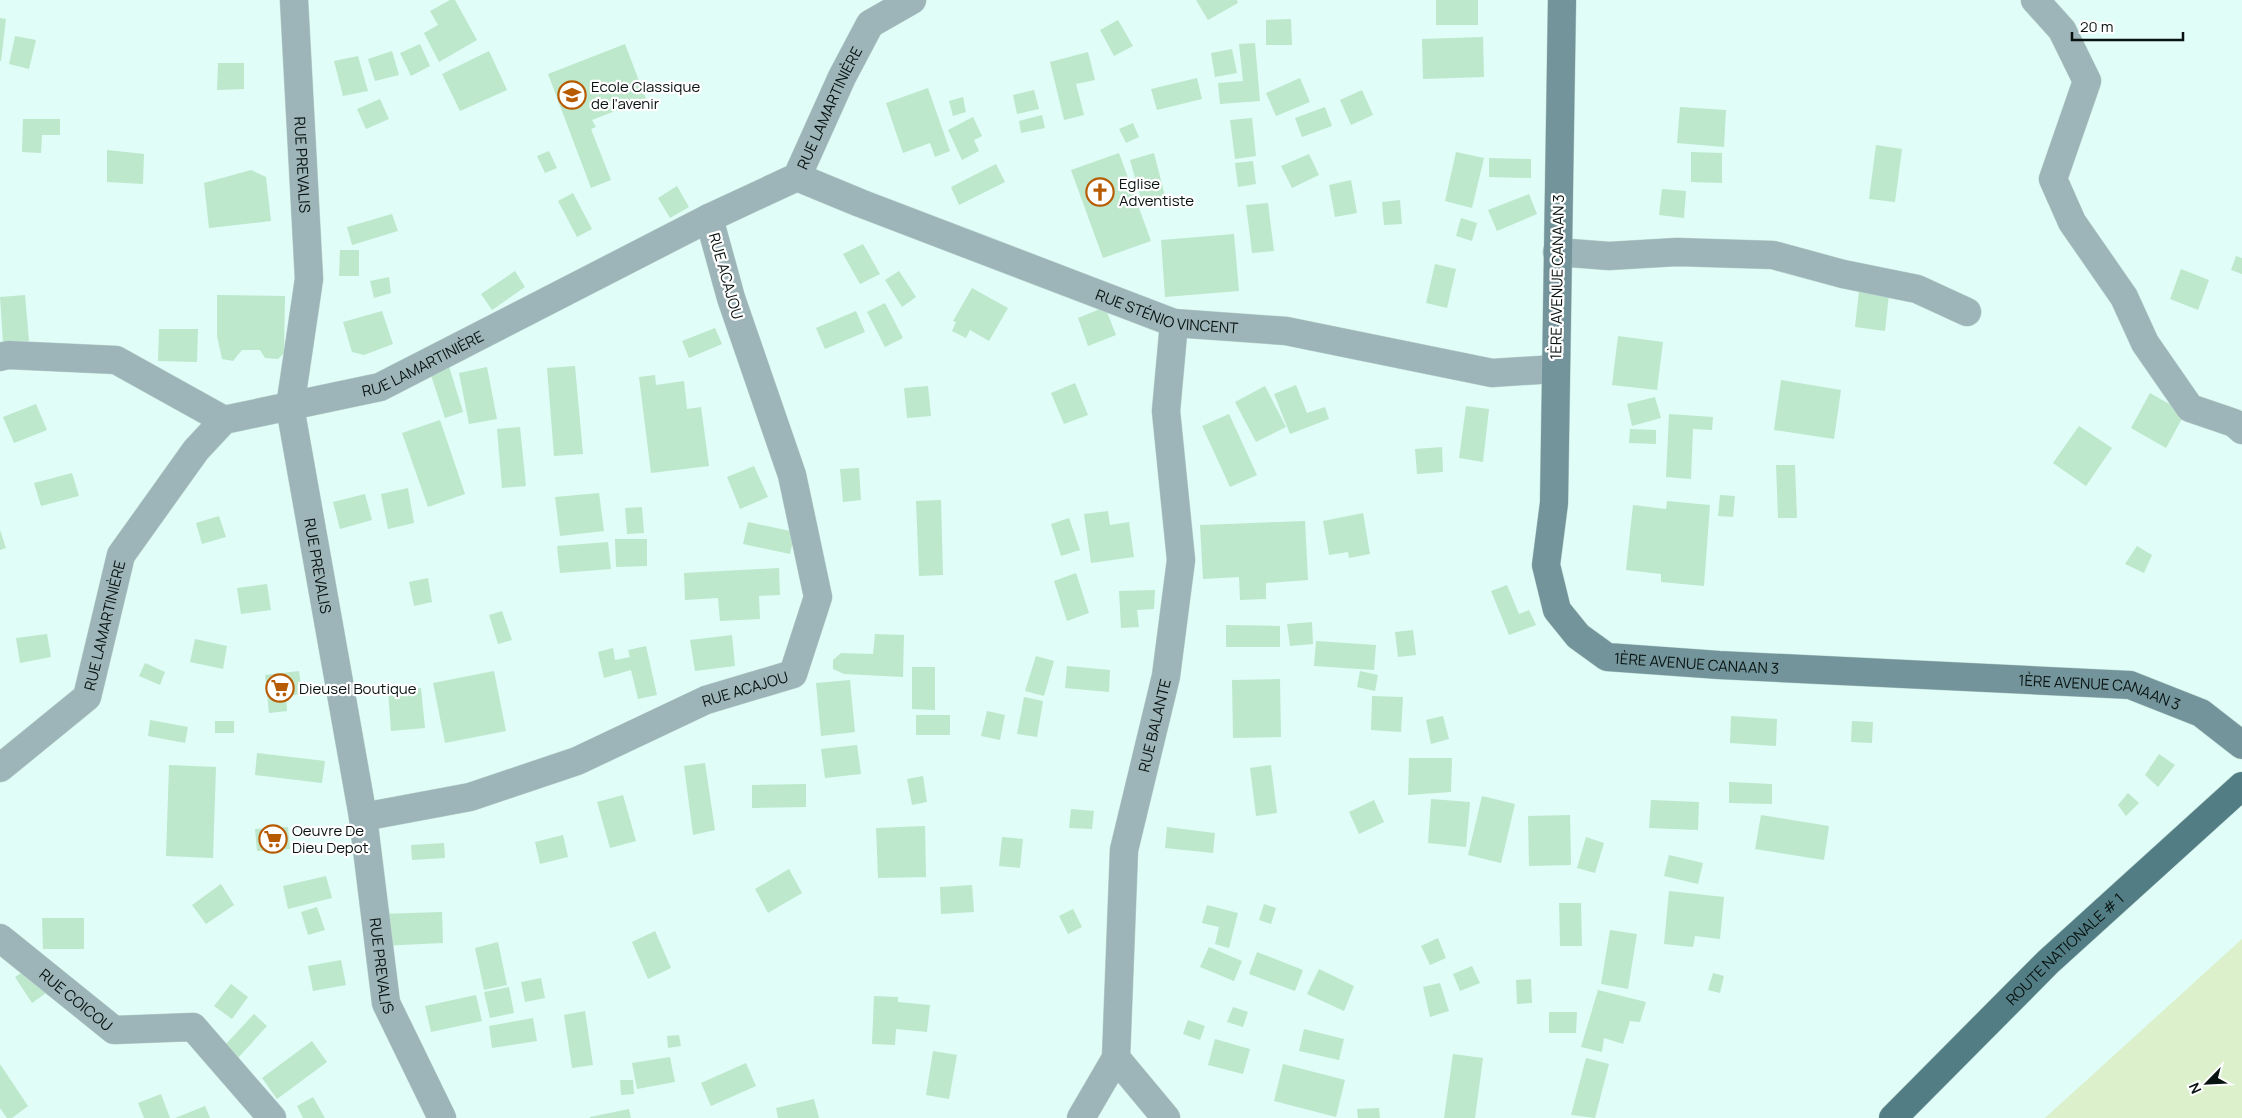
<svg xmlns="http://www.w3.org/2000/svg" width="2242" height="1118" viewBox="0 0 2242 1118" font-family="Manrope,sans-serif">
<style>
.green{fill:#dcf0cc}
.building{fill:#bde8cc}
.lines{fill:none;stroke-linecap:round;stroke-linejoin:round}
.street-casing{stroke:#bdd7d2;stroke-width:29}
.secondary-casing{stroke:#bdd7d2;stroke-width:29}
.primary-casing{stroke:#bdd7d2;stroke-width:29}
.street{stroke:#9db4b8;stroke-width:28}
.secondary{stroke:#72949a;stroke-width:28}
.primary{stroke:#527d84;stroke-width:28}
.labels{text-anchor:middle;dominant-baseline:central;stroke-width:4.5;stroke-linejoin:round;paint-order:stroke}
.poi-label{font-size:15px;fill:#081210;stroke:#fff;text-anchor:start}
.street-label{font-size:15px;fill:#081210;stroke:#fff}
</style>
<rect width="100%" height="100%" fill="#e0fdf7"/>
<!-- green -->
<polygon class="green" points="2242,939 2242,1118 2045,1118"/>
<!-- building -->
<g class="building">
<polygon points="450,0 455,0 477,40 439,62 424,33 438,25 430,11"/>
<polygon points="1196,0 1237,0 1238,3 1208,20"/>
<rect x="1436" y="0" width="42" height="25"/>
<polygon points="0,18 6,19 1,61 0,61"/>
<polygon points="1291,19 1292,45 1266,45 1266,20"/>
<polygon points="1118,20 1133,46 1114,56 1100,30"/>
<polygon points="15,36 36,40 29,69 9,64"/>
<polygon points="1483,37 1484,77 1423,79 1422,39"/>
<polygon points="1255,43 1260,101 1220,104 1218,83 1243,81 1239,44"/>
<polygon points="420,44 430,66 411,76 400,53"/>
<polygon points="625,44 646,99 592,120 596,127 591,129 611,180 591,188 548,74"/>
<polygon points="1232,49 1237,73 1215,77 1211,53"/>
<polygon points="392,51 399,75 375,81 368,59"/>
<polygon points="489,51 507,90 460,111 442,74"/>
<polygon points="1088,52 1095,80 1076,84 1084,115 1064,120 1050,62"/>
<polygon points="358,56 368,91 343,96 334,61"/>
<polygon points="218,63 244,63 244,89 217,90"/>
<polygon points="1197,78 1202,99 1157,110 1151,89"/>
<polygon points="1300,78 1310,102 1276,116 1266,93"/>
<polygon points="928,88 950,151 935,157 930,143 903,153 886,103"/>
<polygon points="1034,90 1039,109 1017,114 1013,95"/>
<polygon points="1362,90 1373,115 1351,125 1340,100"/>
<polygon points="963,97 966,112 953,116 949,101"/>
<polygon points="380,99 389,119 366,129 357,109"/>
<polygon points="1325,107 1332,126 1302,137 1295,118"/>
<polygon points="1680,107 1726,110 1724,147 1677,143"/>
<polygon points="1042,115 1045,128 1021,133 1019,121"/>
<polygon points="973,117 982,136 974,140 979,151 962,160 948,130"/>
<polygon points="1252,118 1256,156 1235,159 1230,120"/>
<polygon points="23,119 60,119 60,135 42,135 41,153 22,152"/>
<polygon points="1133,123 1139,137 1126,143 1119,129"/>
<polygon points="1876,145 1902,149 1895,202 1869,199"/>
<polygon points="107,150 144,154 143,184 107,182"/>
<polygon points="549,151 557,168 545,173 537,156"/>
<polygon points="1456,152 1484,158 1472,208 1445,201"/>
<polygon points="1691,152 1722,153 1722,183 1691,182"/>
<polygon points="1119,153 1151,241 1103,258 1071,170"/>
<polygon points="1154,153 1166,200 1143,206 1130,160"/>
<polygon points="1309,154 1319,175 1292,188 1281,166"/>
<polygon points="1489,158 1531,159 1531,178 1489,177"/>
<polygon points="1253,161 1256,184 1238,187 1235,163"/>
<polygon points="996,164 1005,182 959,205 951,187"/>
<polygon points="251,170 266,177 271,221 209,228 204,183"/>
<polygon points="1351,180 1357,213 1335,217 1329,185"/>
<polygon points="677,186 689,207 670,218 658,198"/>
<polygon points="1662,189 1686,191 1684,218 1659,215"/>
<polygon points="573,193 592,229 577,237 558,201"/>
<polygon points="1529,194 1537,214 1497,231 1488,210"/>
<polygon points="1400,200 1402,224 1384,225 1382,202"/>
<polygon points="1268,203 1274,251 1252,253 1246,205"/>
<polygon points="392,214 398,231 352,245 347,227"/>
<polygon points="1461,218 1477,223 1472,241 1456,236"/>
<polygon points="1234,234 1239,291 1165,297 1161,240"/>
<polygon points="863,244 880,274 860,284 843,254"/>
<polygon points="340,250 359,250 359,276 339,276"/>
<polygon points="2236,256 2242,258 2242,274 2231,270"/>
<polygon points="1435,264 1456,269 1447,308 1426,303"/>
<polygon points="2181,269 2209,280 2198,310 2170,299"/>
<polygon points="515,271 525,287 492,310 481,294"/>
<polygon points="899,271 916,297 902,307 885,280"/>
<polygon points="389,277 391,293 374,298 370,281"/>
<polygon points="972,288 1008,308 989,341 970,330 966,338 952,331 956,322 953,321"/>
<polygon points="1859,290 1889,294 1885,331 1855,327"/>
<polygon points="25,295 29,341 3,343 0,297"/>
<polygon points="217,295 285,296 284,353 278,359 265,358 260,350 242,350 233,361 222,359 217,336"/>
<polygon points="885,303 903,338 885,347 867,312"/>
<polygon points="1105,307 1116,335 1088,346 1078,318"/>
<polygon points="382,311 393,344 364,355 352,352 343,322"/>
<polygon points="856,311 865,332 825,349 816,328"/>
<polygon points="715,328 722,344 689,358 682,341"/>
<polygon points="159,329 198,329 197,362 158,361"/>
<polygon points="1618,336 1663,342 1657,390 1612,385"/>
<polygon points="448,363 463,412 445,418 429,369"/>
<polygon points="575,366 583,454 554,456 547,368"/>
<polygon points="487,367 497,419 469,424 459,373"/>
<polygon points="655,375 656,385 684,381 687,409 701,407 709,466 651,473 639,377"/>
<polygon points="1781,380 1841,390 1834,439 1774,430"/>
<polygon points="1075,383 1088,415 1064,424 1051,393"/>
<polygon points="1296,385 1307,413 1325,407 1329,419 1290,434 1274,394"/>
<polygon points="928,386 931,416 907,418 904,388"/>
<polygon points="1265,386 1286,427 1256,442 1235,402"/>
<polygon points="2150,393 2185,413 2166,448 2131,428"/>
<polygon points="1655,397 1661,418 1632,426 1627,404"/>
<polygon points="36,404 47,430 14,443 3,417"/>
<polygon points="1466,406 1489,409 1483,462 1459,458"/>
<polygon points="1229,414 1257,475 1230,487 1202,426"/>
<polygon points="1669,414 1713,417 1712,430 1693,429 1691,479 1666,477"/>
<polygon points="440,420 465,494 428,507 402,433"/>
<polygon points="2079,426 2112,448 2086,486 2053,463"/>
<polygon points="520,427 526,486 502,488 497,429"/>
<polygon points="1630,429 1656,430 1656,444 1629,443"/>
<polygon points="1442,447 1443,472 1417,474 1415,449"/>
<polygon points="1776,465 1795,465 1797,518 1778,518"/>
<polygon points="754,466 768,497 740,509 727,477"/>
<polygon points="859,468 861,500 843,502 840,469"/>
<polygon points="72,473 79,496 41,506 34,483"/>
<polygon points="408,488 414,523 388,529 381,494"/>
<polygon points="599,493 604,531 560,536 555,497"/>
<polygon points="365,494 372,520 340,529 333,502"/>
<polygon points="1720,495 1735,496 1733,517 1718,516"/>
<polygon points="941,500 943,575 919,576 916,501"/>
<polygon points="1667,501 1710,505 1704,586 1661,582 1661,574 1626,570 1633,505 1666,509"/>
<polygon points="642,507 644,533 627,534 625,508"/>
<polygon points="1108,511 1110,525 1129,522 1134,557 1091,563 1084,514"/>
<polygon points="1363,513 1370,554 1349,558 1348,552 1329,555 1323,521"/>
<polygon points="219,516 226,537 202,544 196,523"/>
<polygon points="1069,518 1080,550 1061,556 1051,524"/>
<polygon points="1305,521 1308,580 1266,583 1266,599 1240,600 1239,577 1203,579 1200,525"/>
<polygon points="748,522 795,532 790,554 743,544"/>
<polygon points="0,530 6,548 0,550"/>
<polygon points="615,539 647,539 647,566 616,567"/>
<polygon points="608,542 611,569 560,573 557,546"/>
<polygon points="2137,546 2152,555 2144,573 2125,564"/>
<polygon points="779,568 780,595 759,596 760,619 720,621 718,598 685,600 684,573"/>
<polygon points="1076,573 1089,613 1067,621 1054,581"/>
<polygon points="428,578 432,602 414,606 409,582"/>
<polygon points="267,584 271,610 241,614 237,588"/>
<polygon points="1507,585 1519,614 1529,610 1536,625 1509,635 1491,591"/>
<polygon points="1155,590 1154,609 1137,610 1139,627 1121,628 1119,591"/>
<polygon points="502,611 512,640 498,644 489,615"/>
<polygon points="1312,622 1313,644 1290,646 1287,624"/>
<polygon points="1226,625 1280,626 1280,647 1226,647"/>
<polygon points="1413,630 1416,655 1398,657 1395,632"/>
<polygon points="47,634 51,657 20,663 16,638"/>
<polygon points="875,634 904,635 903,677 844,674 833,669 833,660 841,653 873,654"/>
<polygon points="732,635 735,666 695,671 690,640"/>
<polygon points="195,639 227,646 223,669 190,662"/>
<polygon points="1316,641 1376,645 1374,670 1314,666"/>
<polygon points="646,646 657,695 638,699 631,670 604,678 598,652 613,648 615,660 630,657 628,650"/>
<polygon points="1036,656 1054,661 1044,696 1025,691"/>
<polygon points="145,663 165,672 160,685 139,676"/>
<polygon points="1067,666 1110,670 1109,692 1065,688"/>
<polygon points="912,667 935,667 935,710 912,709"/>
<polygon points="299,671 302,694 286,696 287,711 269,713 265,675"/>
<polygon points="494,671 506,731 445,743 433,683"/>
<polygon points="1360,671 1378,675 1375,691 1357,687"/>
<polygon points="1280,679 1281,737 1233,738 1232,680"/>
<polygon points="850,680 855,732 821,736 816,683"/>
<polygon points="421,688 425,728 391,731 388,691"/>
<polygon points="1372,696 1403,697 1401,732 1371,730"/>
<polygon points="1024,697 1043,701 1037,737 1017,734"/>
<polygon points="987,711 1005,715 1000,740 981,736"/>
<rect x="916" y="715" width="34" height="20"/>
<polygon points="1443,716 1449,739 1431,744 1426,720"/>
<polygon points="1731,716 1777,719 1776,746 1730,743"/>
<polygon points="150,720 188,727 185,743 148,736"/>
<rect x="215" y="721" width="19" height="12"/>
<polygon points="1852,721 1873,722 1872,743 1851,742"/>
<polygon points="857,745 861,774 825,778 821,749"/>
<polygon points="257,753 325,761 322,783 255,775"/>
<polygon points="2159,754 2175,765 2158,787 2145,775"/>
<polygon points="1409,758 1452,758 1451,792 1408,795"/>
<polygon points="705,763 715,830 693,835 684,766"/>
<polygon points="169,765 216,767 213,858 166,856"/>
<polygon points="1271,765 1277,813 1256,816 1250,768"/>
<polygon points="923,776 927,802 912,805 907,779"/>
<polygon points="1729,782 1772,784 1772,804 1729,803"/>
<polygon points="806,784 806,807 752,808 752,785"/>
<polygon points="2128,793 2139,803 2126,816 2118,805"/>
<polygon points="623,795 636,841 610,848 597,802"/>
<polygon points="1482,796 1515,804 1501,863 1468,855"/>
<polygon points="1431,799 1470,802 1466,847 1428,843"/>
<polygon points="1374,800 1384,822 1359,834 1349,812"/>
<polygon points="1651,800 1699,802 1698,830 1649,828"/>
<polygon points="1071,809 1094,811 1092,829 1069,828"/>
<polygon points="1570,815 1571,865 1529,866 1528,816"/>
<polygon points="1761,815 1829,826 1824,860 1755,849"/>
<polygon points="925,826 926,877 878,878 876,828"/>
<polygon points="288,827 290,849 257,851 255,829"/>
<polygon points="1167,827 1215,833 1213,853 1165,848"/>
<polygon points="563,835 568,857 540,864 535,842"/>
<polygon points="1002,837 1023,839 1020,868 999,866"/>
<polygon points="1586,837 1604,843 1595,873 1577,868"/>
<polygon points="444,843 445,858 412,860 411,845"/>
<polygon points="1669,855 1703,863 1698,884 1664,876"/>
<polygon points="789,869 802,893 768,913 755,889"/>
<polygon points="326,876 332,898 288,909 283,886"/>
<polygon points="221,884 234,905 206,924 192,905"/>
<polygon points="972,885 974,912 941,914 940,887"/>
<polygon points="1669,891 1724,897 1720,939 1695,936 1693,947 1664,944"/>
<polygon points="1559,903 1581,903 1582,946 1560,946"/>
<polygon points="1264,904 1276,908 1271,924 1259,920"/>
<polygon points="1207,905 1238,913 1229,948 1215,944 1219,927 1202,923"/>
<polygon points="317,907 325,930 308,935 301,912"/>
<polygon points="1073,909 1082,927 1068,934 1059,916"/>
<polygon points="442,912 443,943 380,946 379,914"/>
<polygon points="42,918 84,918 84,949 43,949"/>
<polygon points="1610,930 1637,934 1628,989 1601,984"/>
<polygon points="655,931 671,968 648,979 632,942"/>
<polygon points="1438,938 1446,958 1430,965 1421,946"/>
<polygon points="498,942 507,985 484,990 475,948"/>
<polygon points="1209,947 1242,961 1234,981 1200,967"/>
<polygon points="1257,952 1303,970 1295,991 1249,974"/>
<polygon points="341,960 346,985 313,991 308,966"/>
<polygon points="32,966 49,991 32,1003 15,977"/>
<polygon points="1472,966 1480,983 1460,991 1453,974"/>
<polygon points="1319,969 1354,986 1344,1011 1307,994"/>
<polygon points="1713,973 1724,976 1720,993 1708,990"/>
<polygon points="541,978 545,998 525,1002 521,982"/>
<polygon points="1531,979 1532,1003 1517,1004 1516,980"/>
<polygon points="1440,983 1449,1011 1430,1017 1423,987"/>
<polygon points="231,984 248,997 232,1019 214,1006"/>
<polygon points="509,987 514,1013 490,1018 484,992"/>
<polygon points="1598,990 1646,1002 1640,1022 1630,1021 1623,1044 1604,1038 1602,1052 1581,1047"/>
<polygon points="476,995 482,1021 431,1032 425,1006"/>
<polygon points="874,996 898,997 898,1002 930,1005 927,1032 896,1029 895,1045 872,1044"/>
<polygon points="1233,1007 1248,1012 1243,1027 1227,1022"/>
<polygon points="585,1011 593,1065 572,1068 564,1015"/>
<polygon points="1549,1012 1577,1012 1576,1033 1549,1033"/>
<polygon points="254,1014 267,1026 238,1058 225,1045"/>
<polygon points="533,1018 537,1041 492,1048 489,1026"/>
<polygon points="1188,1020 1205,1026 1200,1040 1183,1034"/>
<polygon points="1304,1029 1344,1039 1339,1060 1299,1051"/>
<polygon points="679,1035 681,1046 668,1048 667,1036"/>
<polygon points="1215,1039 1250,1049 1243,1074 1208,1065"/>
<polygon points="312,1041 327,1062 277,1099 262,1078"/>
<polygon points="933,1051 957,1055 949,1099 926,1095"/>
<polygon points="1453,1054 1483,1058 1475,1118 1444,1118"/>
<polygon points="670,1057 675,1082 637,1089 632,1063"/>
<polygon points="1586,1058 1609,1064 1595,1118 1571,1115"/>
<polygon points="746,1063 756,1086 711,1106 701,1083"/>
<polygon points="0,1064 28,1106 12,1118 7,1118 0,1108"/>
<polygon points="1283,1064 1345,1080 1336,1117 1274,1101"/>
<polygon points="620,1080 633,1080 634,1094 621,1095"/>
<polygon points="161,1094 170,1118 144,1118 138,1103"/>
<polygon points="313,1097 325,1118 303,1118 297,1106"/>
<polygon points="814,1099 819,1118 778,1118 776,1108"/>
<polygon points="205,1106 210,1118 175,1118"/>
<polygon points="1379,1108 1380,1118 1358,1118 1357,1109"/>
<polygon points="629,1109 631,1118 590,1118 590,1117"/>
</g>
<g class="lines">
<!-- street casing -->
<g class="street-casing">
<g id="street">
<path id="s1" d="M294 0 309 279 290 407 363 817 386 1003 442 1118"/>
<polyline points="2035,0 2062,30 2087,81 2053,179 2072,222 2124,297 2145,343 2190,408 2234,423 2242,430"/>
<path id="s2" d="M797 177 860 203 1174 323 1286 331 1492 373 1555 369"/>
<polyline points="1557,252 1609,256 1677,252 1773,255 1843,274 1917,289 1967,312"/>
<polyline points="0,357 8,355 116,360 224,420"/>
<path id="s3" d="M0 768 87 697 121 555 196 450 224 420 380 387 709 218 797 177 842 77 870 24 912 0"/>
<path id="s4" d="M363 817 470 797 577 761 706 700 793 674 818 597 792 475 731 298 709 218"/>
<path id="s5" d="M0 938 114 1030 193 1027 272 1118"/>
<polyline points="1116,1058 1166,1118"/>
<path id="s6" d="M1081 1118 1116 1058 1124 850 1166 676 1181 560 1166 411 1174 323"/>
</g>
</g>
<!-- secondary casing -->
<g class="secondary-casing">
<g id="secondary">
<path id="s7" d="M1562 0 1554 503 1546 565 1557 610 1578 636 1607 657 1719 665 2130 685 2201 713 2242 745"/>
</g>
</g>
<!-- primary casing -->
<g class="primary-casing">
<g id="primary">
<path id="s8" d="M1893 1118 2048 962 2242 786"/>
</g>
</g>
<!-- street -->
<use href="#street" class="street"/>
<!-- secondary -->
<use href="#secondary" class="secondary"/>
<!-- primary -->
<use href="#primary" class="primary"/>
</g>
<!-- icons -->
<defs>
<g id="school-ring" transform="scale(1.4375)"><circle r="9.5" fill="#fff" stroke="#b75b00" stroke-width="1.5"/><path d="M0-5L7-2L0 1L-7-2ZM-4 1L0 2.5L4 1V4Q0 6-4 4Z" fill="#b75b00"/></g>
<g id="church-ring" transform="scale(1.4375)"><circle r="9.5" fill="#fff" stroke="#b75b00" stroke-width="1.5"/><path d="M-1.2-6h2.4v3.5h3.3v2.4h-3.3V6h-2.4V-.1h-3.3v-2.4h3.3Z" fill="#b75b00"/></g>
<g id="supermarket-ring" transform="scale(1.4375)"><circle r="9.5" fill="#fff" stroke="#b75b00" stroke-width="1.5"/><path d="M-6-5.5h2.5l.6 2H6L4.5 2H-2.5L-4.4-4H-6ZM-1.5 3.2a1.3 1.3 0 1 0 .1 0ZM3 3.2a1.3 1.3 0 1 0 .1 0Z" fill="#b75b00"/></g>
</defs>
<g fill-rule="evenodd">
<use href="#school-ring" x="572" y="95"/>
<use href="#church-ring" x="1100" y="192"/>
<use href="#supermarket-ring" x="280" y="688"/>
<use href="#supermarket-ring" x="273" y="839"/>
</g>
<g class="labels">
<!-- poi labels -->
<g class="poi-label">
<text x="591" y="86">Ecole Classique<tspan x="591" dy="17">de l'avenir</tspan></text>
<text x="1119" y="183">Eglise<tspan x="1119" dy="17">Adventiste</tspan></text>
<text x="299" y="688">Dieusel Boutique</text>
<text x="292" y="830">Oeuvre De<tspan x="292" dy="17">Dieu Depot</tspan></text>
</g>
<!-- street labels -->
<g class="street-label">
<text stroke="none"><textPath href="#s3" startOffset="1131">RUE LAMARTINIÈRE</textPath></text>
<text stroke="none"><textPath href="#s1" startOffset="165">RUE PREVALIS</textPath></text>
<text transform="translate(726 276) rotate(74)">RUE ACAJOU</text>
<text transform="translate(1557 277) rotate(-89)">1ÈRE AVENUE CANAAN 3</text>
<text stroke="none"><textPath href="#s2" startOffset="395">RUE STÉNIO VINCENT</textPath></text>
<text stroke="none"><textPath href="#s3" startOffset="636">RUE LAMARTINIÈRE</textPath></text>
<text stroke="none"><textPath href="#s1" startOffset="570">RUE PREVALIS</textPath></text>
<text stroke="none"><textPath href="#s3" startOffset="186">RUE LAMARTINIÈRE</textPath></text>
<text stroke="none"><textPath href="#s7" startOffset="771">1ÈRE AVENUE CANAAN 3</textPath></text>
<text stroke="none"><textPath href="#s4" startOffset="405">RUE ACAJOU</textPath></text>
<text stroke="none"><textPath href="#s7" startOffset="1176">1ÈRE AVENUE CANAAN 3</textPath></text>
<text stroke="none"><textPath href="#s6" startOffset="406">RUE BALANTE</textPath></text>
<text stroke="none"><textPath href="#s8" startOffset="241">ROUTE NATIONALE # 1</textPath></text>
<text stroke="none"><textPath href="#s1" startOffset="975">RUE PREVALIS</textPath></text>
<text stroke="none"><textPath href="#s5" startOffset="98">RUE COICOU</textPath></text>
</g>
</g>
<!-- north arrow -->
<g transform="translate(2207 1083) rotate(246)" stroke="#ffffff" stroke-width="4" paint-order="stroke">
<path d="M0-4L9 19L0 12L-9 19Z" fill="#081210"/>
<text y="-8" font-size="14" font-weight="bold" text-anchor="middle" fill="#081210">N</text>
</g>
<!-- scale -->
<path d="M2072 32v8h111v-8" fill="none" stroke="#081210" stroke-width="2.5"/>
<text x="2080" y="32" font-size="15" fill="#081210" stroke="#ffffff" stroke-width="4" paint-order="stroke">20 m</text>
</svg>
